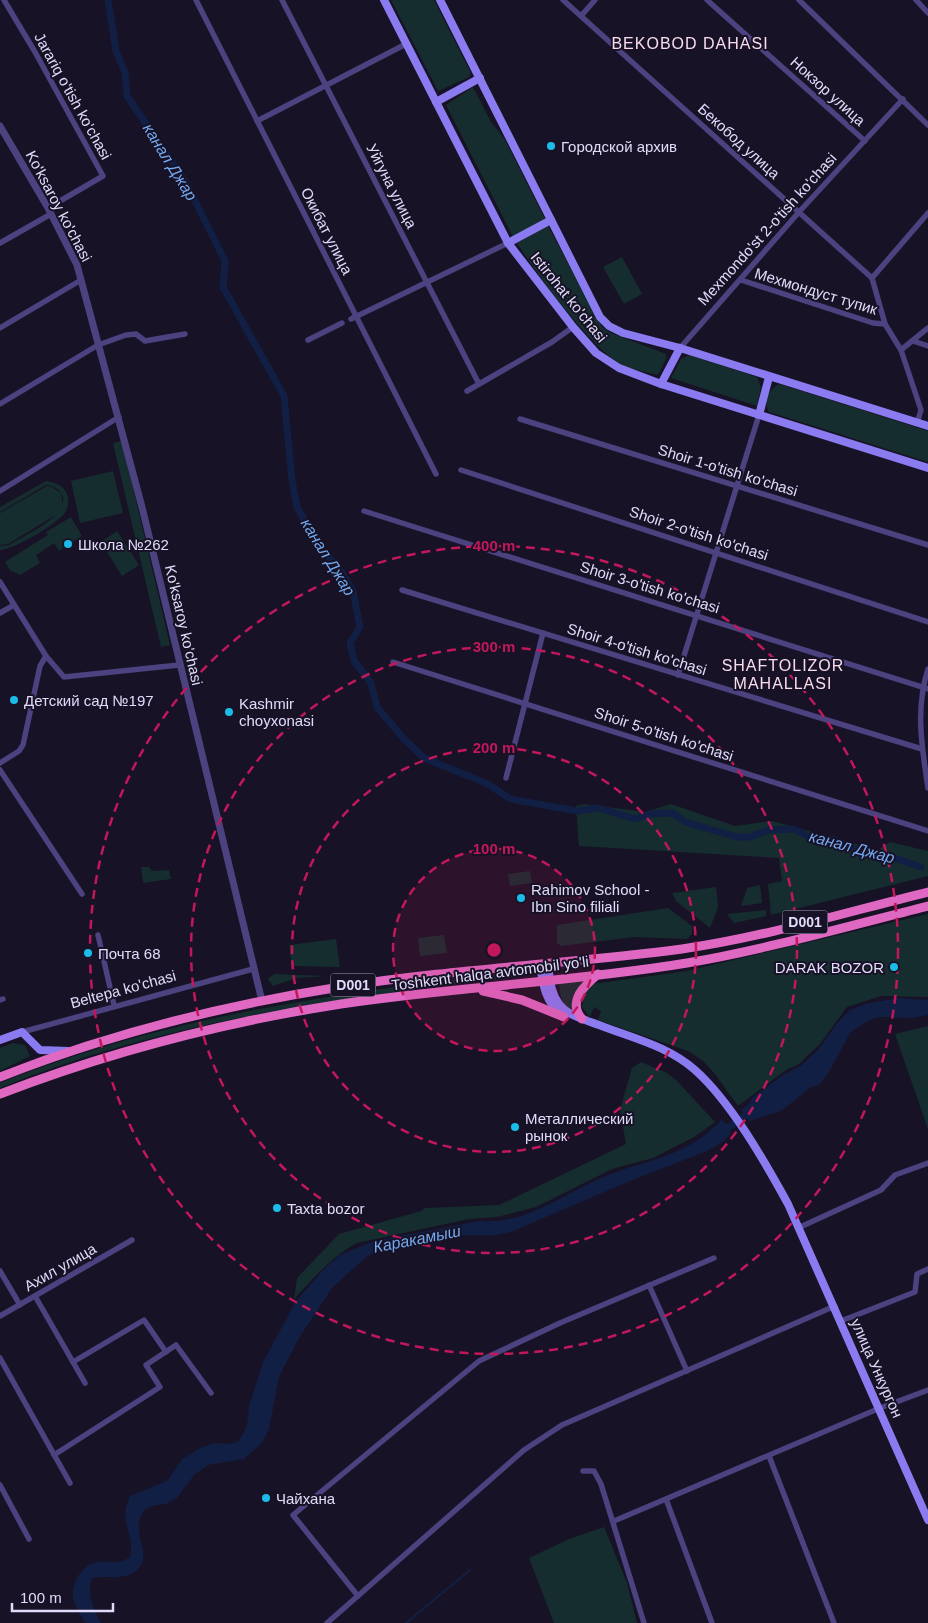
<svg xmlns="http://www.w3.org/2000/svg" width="928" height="1623" viewBox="0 0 928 1623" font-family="Arial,sans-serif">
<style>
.green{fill:#162d2f}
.water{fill:#121f44}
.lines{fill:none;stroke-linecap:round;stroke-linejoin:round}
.stream{stroke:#121f44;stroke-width:2}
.canal{stroke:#121f44;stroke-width:7}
.minor{stroke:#4b427f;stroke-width:5.5}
.tertiary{stroke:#4b427f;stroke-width:7}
.secondary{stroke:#8b7bf1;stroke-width:8}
.trunk{stroke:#de68c2;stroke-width:9}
.ring{fill:none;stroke:#c2185b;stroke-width:2.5;stroke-dasharray:9 6}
.poi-dot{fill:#1bbce7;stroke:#171225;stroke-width:2}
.labels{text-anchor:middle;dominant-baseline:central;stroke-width:4;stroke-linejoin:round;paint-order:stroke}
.shield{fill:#171225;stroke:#a49ebb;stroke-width:1}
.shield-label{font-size:14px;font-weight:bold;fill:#e1dafb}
.street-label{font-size:15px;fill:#e1dafb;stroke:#171225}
.poi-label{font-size:15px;fill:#e1dafb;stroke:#171225;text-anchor:start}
.neighbourhood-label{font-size:16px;letter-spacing:1px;fill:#fbdced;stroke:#171225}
.water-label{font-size:16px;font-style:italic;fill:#73a9f0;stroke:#171225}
.centre{fill:#c2185b;stroke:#171225;stroke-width:2.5}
.ring-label{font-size:15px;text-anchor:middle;font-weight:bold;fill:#c2185b;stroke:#171225;stroke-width:4;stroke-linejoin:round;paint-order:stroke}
</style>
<rect width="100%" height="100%" fill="#171225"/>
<!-- green -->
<g class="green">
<polygon points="391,0 434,0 471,73 469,77 438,91"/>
<polygon points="473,87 491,122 504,138 545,219 513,237 446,105"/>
<path d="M548 226 602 327 611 333 666 354V359L658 375C647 372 635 370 624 366 593 351 536 273 517 243Z"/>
<polygon points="622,257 642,294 624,304 603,267"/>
<polygon points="689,355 757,377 761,388 757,406 671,378 681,359"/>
<path d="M779 384 928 431V462L769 412C763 401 769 390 779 384Z"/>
<polygon points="122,441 170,645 161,647 113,443"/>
<polygon points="113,471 123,513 80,523 71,481"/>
<path d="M46 481C54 482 61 484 66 492 69 498 69 505 66 511 61 522 13 550 0 550V546L9 545C23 536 72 515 62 495 59 488 54 486 46 485L0 512V507Z"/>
<polygon points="47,486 52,487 61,493 63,504 59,513 8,544 0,545 0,513"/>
<polygon points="71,517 82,536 59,551 54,543 36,555 40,563 20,575 10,570 5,562 48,535 46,532"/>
<polygon points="117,531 139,565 122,576 101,542"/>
<polygon points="584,804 645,812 671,804 735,826 772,821 878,850 890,842 928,851 928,876 771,915 768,884 782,881 779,858 579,846 576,806"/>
<polygon points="141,867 149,867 152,871 169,870 171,879 143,883"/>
<polygon points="530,871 532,883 510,886 508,874"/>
<polygon points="760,885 762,903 741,906 747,888"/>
<polygon points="716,887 718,907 710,928 676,901 672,893"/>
<polygon points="668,908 692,926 692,934 687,939 635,937 561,946 557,943 557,925"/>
<polygon points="766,910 766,916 734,923 727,914"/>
<polygon points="928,914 928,997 881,996 847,1007 819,1045 799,1064 786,1070 738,1106 715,1074 702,1060 688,1051 598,1020 601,1011 594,1007 590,1017 582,1007 584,995 593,984 687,971"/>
<polygon points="444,935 447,953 420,956 418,938"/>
<polygon points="336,939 340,967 292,966 289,945"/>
<path d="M536 970V974C355 996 171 1018 0 1088V1083C171 1014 354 990 536 970Z"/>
<polygon points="274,974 327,976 297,978 273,986 268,979"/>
<path d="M582 982 572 998V1010C561 1006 560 994 559 983Z"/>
<polygon points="928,1026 928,1129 895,1034"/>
<polygon points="13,1043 25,1045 30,1056 0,1071 0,1048"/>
<path d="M641 1062 667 1073 677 1081 715 1122 694 1137 653 1158 612 1169 536 1207 497 1217 469 1219 357 1243C331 1257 314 1278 294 1299L297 1278 339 1234 421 1211 425 1208 499 1205 626 1144 620 1110 632 1068Z"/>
<polygon points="604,1527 627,1583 637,1623 554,1623 529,1558 569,1539"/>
</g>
<!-- water -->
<g class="water">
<polygon points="898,998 928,1000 928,1015 911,1018 881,1017 869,1020 850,1033 829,1072 820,1084 811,1087 781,1111 749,1121 741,1110 750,1103 752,1098 783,1075 802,1065 818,1050 838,1022 850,1010 865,1004"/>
<path d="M722 1119 732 1132 723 1142 707 1151 625 1183 511 1232 496 1235H456L379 1250 366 1257 332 1288 299 1338 279 1377 269 1429 262 1443 244 1459 208 1465 194 1475 178 1497 166 1504 152 1506 144 1510C142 1513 140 1517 139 1521 136 1540 155 1561 131 1574 118 1580 105 1575 92 1578 87 1596 93 1607 101 1623H85C81 1615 75 1606 73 1598 71 1583 82 1565 97 1562 111 1559 115 1567 130 1557 136 1534 117 1523 130 1496L167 1481 182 1459 202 1447 215 1443 231 1444 239 1441 247 1426 249 1406 263 1362 296 1301 323 1270 340 1255 374 1241 479 1221C529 1225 566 1191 611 1174 651 1159 692 1154 722 1119Z"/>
</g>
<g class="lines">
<!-- stream -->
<polyline class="stream" points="406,1623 470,1570"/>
<!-- canal -->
<g class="canal">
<polyline points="108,0 116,51 125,72 127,96 185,181 225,261 223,287 284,396 292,480 297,507 318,544 342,573 353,591 360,627 350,643 354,661 371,683 377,707 403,738 424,758 488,784 510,799 577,811 599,808 635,819 649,814 673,813 685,822 737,837 749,837 769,830 794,829 819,842 833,839 864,854 886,855 921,867"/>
<polyline points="721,1133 751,1111"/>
</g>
<!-- minor -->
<g class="minor">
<polyline points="4,0 35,52 103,176 48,208"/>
<polyline points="196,0 436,474"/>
<polyline points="282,0 479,384"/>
<polyline points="563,0 872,278 885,324 901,350 921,410 917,423"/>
<polyline points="707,0 865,141"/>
<polyline points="799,0 928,125"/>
<polyline points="916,0 928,13"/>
<polyline points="581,16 595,0"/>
<polyline points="257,121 406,44"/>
<polyline points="0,243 51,214"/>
<polyline points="872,278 928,213"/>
<polyline points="741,280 873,323 885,324"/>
<polyline points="351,319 508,243"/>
<polyline points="0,328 81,280"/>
<polyline points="308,340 342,323"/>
<polyline points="913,341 928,346"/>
<polyline points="680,348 799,212 903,99"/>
<polyline points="901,350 928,328"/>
<polyline points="467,391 552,342 573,327"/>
<polyline points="0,404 98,345 126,335 136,334 145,341 185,334"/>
<polyline points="520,419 928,545"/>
<polyline points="461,470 928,622"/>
<polyline points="0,491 119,417"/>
<polyline points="364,511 928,689"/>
<polyline points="0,582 46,656 40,666 23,745 19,751 0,763"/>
<polyline points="402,590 922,749"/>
<polyline points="0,613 14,605"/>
<polyline points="46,656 64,677 179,665"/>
<polyline points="393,662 928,831"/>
<path d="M928 669C915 709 922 748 928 788"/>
<polyline points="678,675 759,415"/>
<polyline points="0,770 82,894"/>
<polyline points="506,778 543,633"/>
<polyline points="98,935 114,1005"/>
<polyline points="0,1000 3,999"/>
<polyline points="22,1032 253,969"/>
<polyline points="798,1228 881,1190 895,1175 928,1163"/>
<polyline points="0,1271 20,1305"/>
<polyline points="649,1285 687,1371"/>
<polyline points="35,1296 85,1383"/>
<polyline points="0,1316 132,1240"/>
<polyline points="841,1321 915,1292 917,1274 928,1269"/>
<polyline points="0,1358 70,1483"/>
<polyline points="73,1362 144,1320 166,1352"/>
<polyline points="54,1455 160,1387 146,1365 176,1345 211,1393"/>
<polyline points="769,1456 834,1623"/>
<polyline points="583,1471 594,1471 601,1484 644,1623"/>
<polyline points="0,1485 29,1539"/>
<polyline points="666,1499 712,1623"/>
<polyline points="614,1521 880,1408 928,1390"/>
<polyline points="358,1596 293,1515 479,1361 560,1323 714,1258"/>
<polyline points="327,1623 524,1450 562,1425 835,1306"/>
</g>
<!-- tertiary -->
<polyline class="tertiary" points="0,126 48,208 77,265 142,507 262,1001"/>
<!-- secondary -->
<g class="secondary">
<polyline points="384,0 508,243 573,327 596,353 619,368 661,384 928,468"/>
<polyline points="440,0 600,317 609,326 623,333 680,348 928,426"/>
<polyline points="436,102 480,78"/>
<polyline points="508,243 551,220"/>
<polyline points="661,384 680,348"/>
<polyline points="759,415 769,377"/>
<path d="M548 964C550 978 550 992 559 1004 568 1016 586 1020 599 1025 632 1038 668 1046 695 1070 731 1102 765 1162 788 1204L928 1520"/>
<path d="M540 965C543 984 545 1002 561 1014"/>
<polyline points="0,1040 22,1032 40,1050 69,1051"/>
</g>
<!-- trunk -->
<g class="trunk">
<polyline points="483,991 522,1000 564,1017"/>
<path d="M582 1019C567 1001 584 986 598 974"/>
<path d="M0 1077C109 1034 225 1005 340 987 453 969 568 964 682 949 765 937 847 912 928 892"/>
<path d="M0 1094C109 1052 225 1022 341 1004 455 987 572 982 687 963 768 949 848 926 928 906"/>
</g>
</g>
<!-- distance rings -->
<circle cx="494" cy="950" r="101" fill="#c2185b" fill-opacity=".12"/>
<g class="ring">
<circle cx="494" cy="950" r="101"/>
<circle cx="494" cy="950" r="202"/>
<circle cx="494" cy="950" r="303"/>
<circle cx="494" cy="950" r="404"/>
</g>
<!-- markers -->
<g class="poi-dot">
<circle cx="551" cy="146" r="5"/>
<circle cx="68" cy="544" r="5"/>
<circle cx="14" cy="700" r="5"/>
<circle cx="229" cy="712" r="5"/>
<circle cx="521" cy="898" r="5"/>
<circle cx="88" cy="953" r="5"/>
<circle cx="894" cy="967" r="5"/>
<circle cx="515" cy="1127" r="5"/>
<circle cx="277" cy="1208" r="5"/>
<circle cx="266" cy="1498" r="5"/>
</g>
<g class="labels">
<!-- shield labels -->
<g class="shield">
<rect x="782.5" y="910.5" width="45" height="23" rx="4"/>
<rect x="330.5" y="973.5" width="45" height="23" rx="4"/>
</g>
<g class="shield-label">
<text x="805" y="922">D001</text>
<text x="353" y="985">D001</text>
</g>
<!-- street labels -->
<g class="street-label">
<text transform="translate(828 91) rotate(42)">Нокзор улица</text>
<text transform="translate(73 96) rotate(61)">Jarariq o'tish ko'chasi</text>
<text transform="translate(739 141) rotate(42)">Бекобод улица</text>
<text transform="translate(392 186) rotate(63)">Уйгуна улица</text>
<text transform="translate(59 206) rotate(62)">Ko'ksaroy ko'chasi</text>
<text transform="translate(767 229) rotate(-48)">Mexmondo'st 2-o'tish ko'chasi</text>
<text transform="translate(327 231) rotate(63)">Окибат улица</text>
<text transform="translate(816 291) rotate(17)">Мехмондуст тупик</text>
<text transform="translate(569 297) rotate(51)">Istirohat ko'chasi</text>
<text transform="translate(728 470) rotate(17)">Shoir 1-o'tish ko'chasi</text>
<text transform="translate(699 533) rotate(18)">Shoir 2-o'tish ko'chasi</text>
<text transform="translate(650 587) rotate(17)">Shoir 3-o'tish ko'chasi</text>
<text transform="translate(184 625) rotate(77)">Ko'ksaroy ko'chasi</text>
<text transform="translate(637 649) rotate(17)">Shoir 4-o'tish ko'chasi</text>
<text transform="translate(664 734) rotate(18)">Shoir 5-o'tish ko'chasi</text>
<text transform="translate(490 973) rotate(-7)">Toshkent halqa avtomobil yo'li</text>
<text transform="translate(123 989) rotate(-15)">Beltepa ko'chasi</text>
<text transform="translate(60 1267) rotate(-30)">Ахил улица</text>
<text transform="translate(877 1368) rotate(66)">улица Ункургон</text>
</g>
<!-- poi labels -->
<g class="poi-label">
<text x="561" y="146">Городской архив</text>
<text x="78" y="544">Школа №262</text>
<text x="24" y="700">Детский сад №197</text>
<text x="239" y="703">Kashmir<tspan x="239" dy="17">choyxonasi</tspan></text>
<text x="531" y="889">Rahimov School -<tspan x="531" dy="17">Ibn Sino filiali</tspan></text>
<text x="98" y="953">Почта 68</text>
<text x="884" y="967" text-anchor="end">DARAK BOZOR</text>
<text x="525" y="1118">Металлический<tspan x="525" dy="17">рынок</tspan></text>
<text x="287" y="1208">Taxta bozor</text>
<text x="276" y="1498">Чайхана</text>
</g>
<!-- neighbourhood labels -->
<g class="neighbourhood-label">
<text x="690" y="43">BEKOBOD DAHASI</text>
<text x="783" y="665">SHAFTOLIZOR<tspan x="783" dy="18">MAHALLASI</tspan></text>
</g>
<!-- water labels -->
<g class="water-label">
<text transform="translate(170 162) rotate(58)">канал Джар</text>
<text transform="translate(328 557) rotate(58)">канал Джар</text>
<text transform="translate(852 847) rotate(15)">канал Джар</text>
<text transform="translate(417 1239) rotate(-11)">Каракамыш</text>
</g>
</g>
<circle cx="494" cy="950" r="8" class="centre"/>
<g class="ring-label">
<text x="494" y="551">400 m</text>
<text x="494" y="652">300 m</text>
<text x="494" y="753">200 m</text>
<text x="494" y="854">100 m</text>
</g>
<!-- scale -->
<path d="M12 1603v8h101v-8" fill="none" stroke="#e1dafb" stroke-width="2.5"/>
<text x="20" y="1603" font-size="15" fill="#e1dafb" stroke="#171225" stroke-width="4" paint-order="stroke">100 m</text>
</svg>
